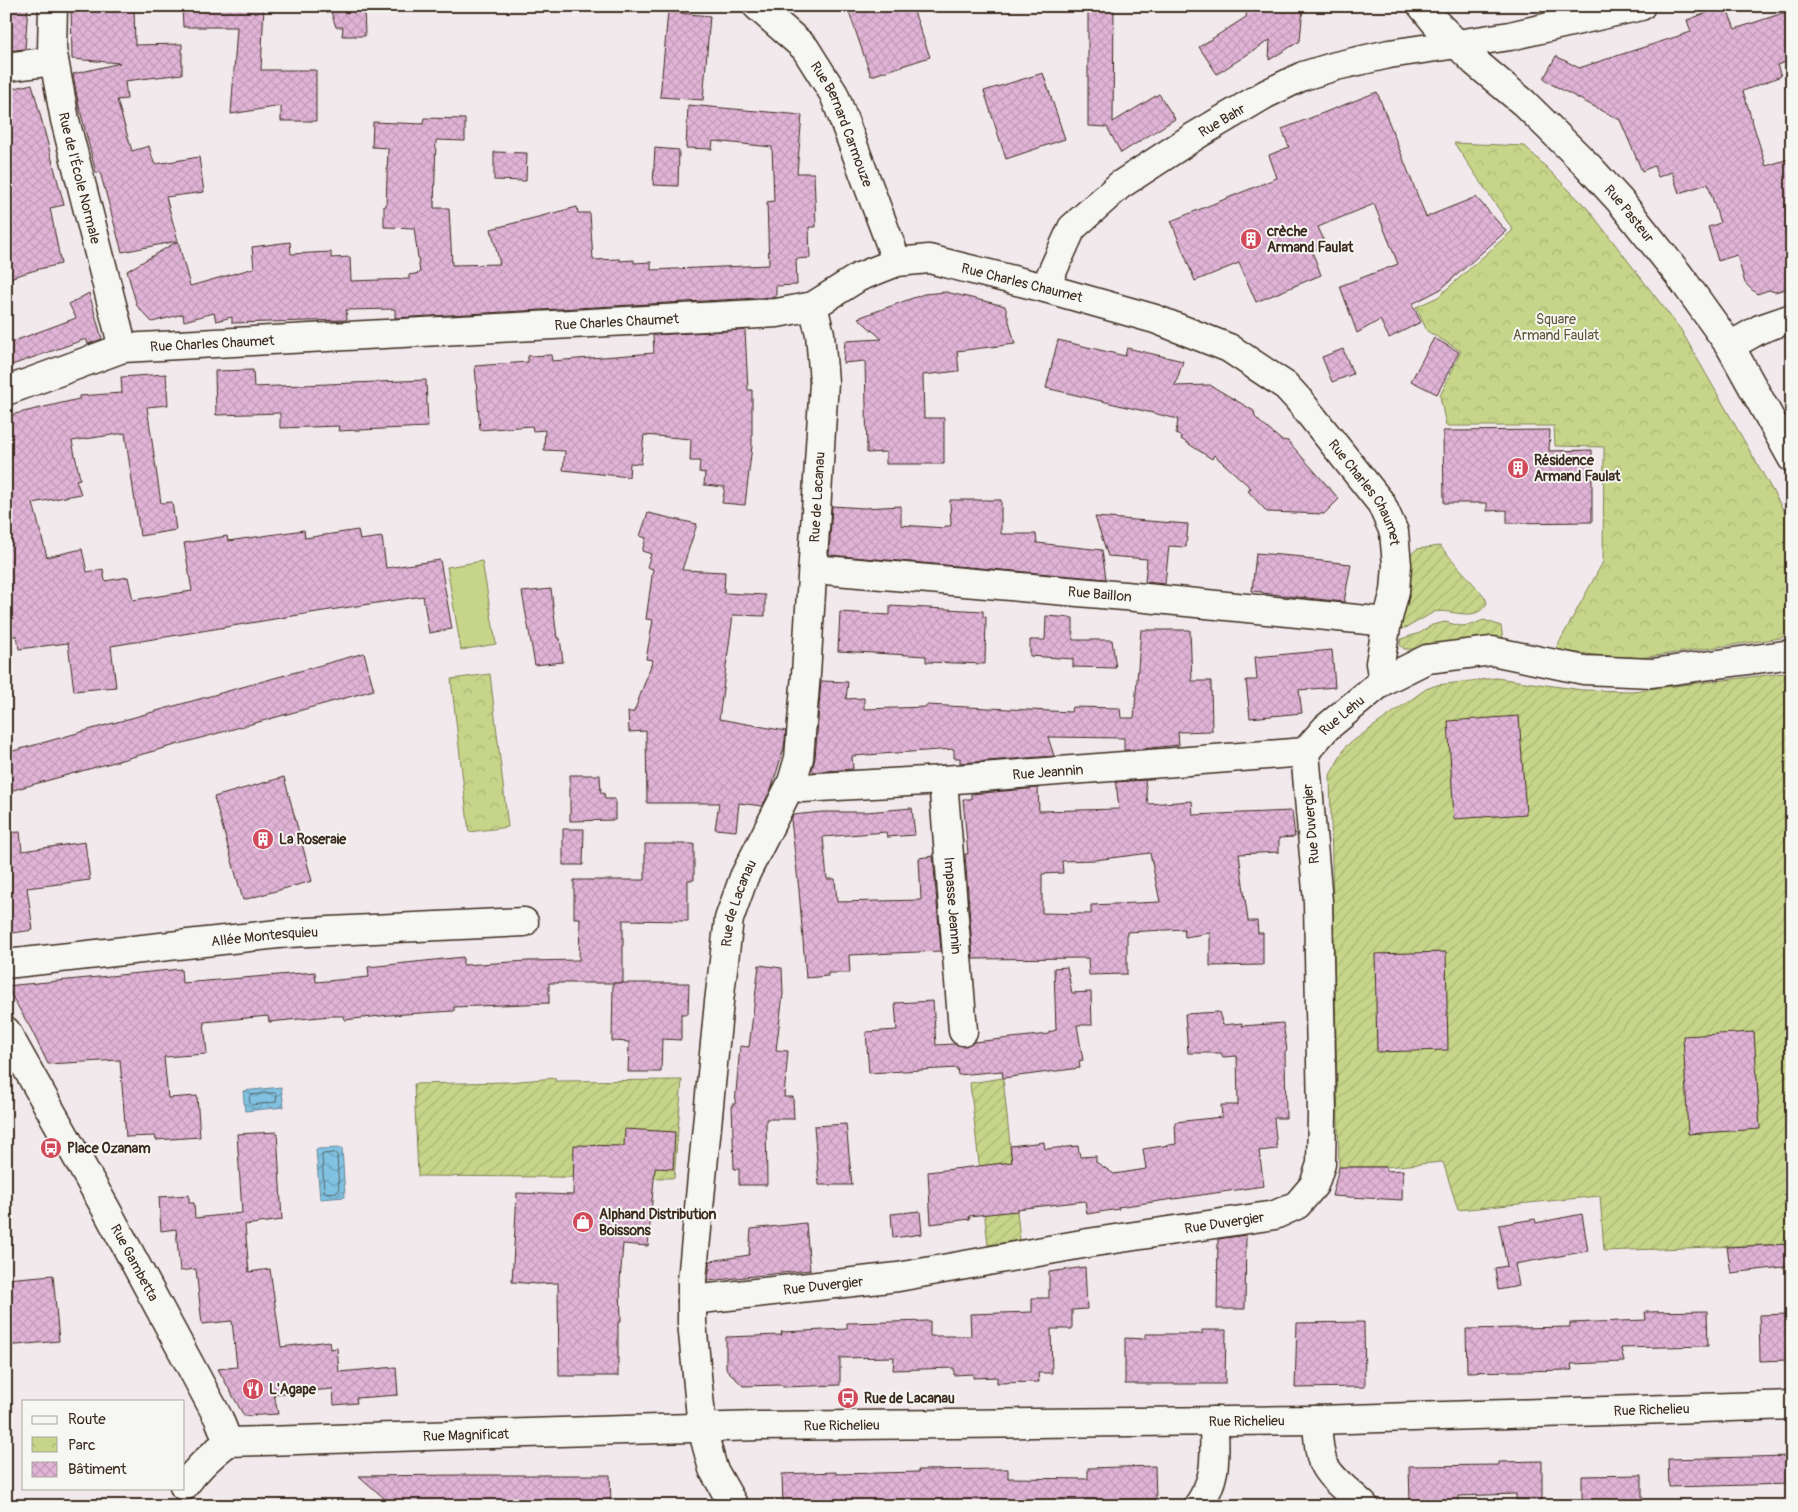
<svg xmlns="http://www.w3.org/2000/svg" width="1798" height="1512" viewBox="0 0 1798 1512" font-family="Pangolin,sans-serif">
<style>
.grass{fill:#c6d589;stroke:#808054}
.park{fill:url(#park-crowns);stroke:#808054}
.garden{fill:url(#garden-furrows);stroke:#808054}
.water{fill:url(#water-waves);stroke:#658594}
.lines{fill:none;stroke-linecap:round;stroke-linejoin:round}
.shore{stroke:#57676c;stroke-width:1}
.building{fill:url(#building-cross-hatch);stroke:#3b2a1e;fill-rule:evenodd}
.street-casing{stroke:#3b2a1e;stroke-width:31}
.secondary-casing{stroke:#3b2a1e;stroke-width:31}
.street{stroke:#f6f6f2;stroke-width:28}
.secondary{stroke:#f6f6f2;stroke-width:28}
.labels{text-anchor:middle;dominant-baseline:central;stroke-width:4;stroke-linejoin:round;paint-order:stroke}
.street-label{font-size:14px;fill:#3b2a1e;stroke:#f6f6f2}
.poi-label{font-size:14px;font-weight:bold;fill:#3b2a1e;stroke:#f6f6f2;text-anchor:start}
.park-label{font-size:14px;fill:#5e5539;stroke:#f6f6f2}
</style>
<defs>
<pattern id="park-crowns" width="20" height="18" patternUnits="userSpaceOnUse" patternTransform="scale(1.25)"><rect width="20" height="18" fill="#c6d589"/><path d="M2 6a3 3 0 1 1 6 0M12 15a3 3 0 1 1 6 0" fill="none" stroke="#abb776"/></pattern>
<pattern id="garden-furrows" width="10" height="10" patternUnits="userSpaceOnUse" patternTransform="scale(1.25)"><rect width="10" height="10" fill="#c6d589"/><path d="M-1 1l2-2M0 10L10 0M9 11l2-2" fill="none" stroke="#abb776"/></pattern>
<pattern id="water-waves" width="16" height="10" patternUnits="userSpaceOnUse" patternTransform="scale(1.25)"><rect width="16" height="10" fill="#81c2e2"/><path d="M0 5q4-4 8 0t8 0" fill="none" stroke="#6b9eb7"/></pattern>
<pattern id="building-cross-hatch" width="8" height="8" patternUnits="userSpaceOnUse" patternTransform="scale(1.25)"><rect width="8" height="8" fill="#e1b4d7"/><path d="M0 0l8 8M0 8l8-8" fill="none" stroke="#c29bb8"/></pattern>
</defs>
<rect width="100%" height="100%" fill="#f2e9ed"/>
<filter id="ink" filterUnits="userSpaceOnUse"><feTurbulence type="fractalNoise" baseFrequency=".02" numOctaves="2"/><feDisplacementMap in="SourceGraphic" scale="10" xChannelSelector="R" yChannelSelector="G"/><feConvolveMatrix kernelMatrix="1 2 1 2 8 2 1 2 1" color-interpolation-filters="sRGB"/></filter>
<g filter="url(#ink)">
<!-- grass -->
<polygon class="grass" points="482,561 496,644 461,650 447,567"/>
<!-- park -->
<g class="park">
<polygon points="1454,143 1525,146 1588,209 1681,330 1792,525 1792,632 1781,638 1640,658 1594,655 1555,650 1603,562 1604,447 1555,446 1554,426 1446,426 1440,396 1461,351 1427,331 1416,307 1438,297 1513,230"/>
<polygon points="490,674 508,827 469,832 451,679"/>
</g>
<!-- garden -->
<g class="garden">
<path d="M1440 546 1485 597 1487 603C1476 624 1451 608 1434 612L1408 627 1397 630 1408 557 1417 549Z"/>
<polygon points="1484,620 1501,626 1503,639 1486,638 1412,649 1404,649 1400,645 1401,639 1420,633 1432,625 1445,622 1461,626 1471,625"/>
<polygon points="1792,672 1792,1244 1604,1251 1600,1196 1458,1210 1443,1162 1386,1167 1339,1167 1330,775 1346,746 1426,689 1437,685 1496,678 1582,690 1632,691"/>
<polygon points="555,1078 555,1081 682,1080 674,1178 418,1176 414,1084 508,1082"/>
<polygon points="1003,1078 1020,1240 988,1245 970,1083"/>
</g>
<!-- water -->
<g class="water">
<polygon points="281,1087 284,1107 245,1111 243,1091"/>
<polygon points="342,1148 345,1197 320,1199 316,1149"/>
</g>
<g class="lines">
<!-- shore -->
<g class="shore">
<polygon points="275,1093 277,1095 276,1102 252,1105 250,1103 249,1097 251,1095"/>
<polygon points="335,1153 337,1155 339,1191 337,1192 326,1193 324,1191 322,1155 324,1154"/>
</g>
</g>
<!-- building -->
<g class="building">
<polygon points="6,6 28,6 25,49 6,51"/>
<polygon points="71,6 134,6 135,45 182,44 182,74 125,81 127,99 117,100 132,151 149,146 154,163 156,164 199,157 204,192 166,197 178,241 122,252 100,172 96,173 78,102 73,74 120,63 72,59"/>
<polygon points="182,6 264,6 261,70 316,70 316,121 281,121 281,106 231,114 237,27 183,27"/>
<polygon points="329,6 364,6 365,36 342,36 343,27 336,27"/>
<polygon points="847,6 912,6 930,57 871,76"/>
<polygon points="1088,6 1114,6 1113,122 1159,94 1175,119 1121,153 1107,127 1088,126"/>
<polygon points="1247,6 1303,6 1300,41 1269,60 1270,40 1217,74 1199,47 1246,17"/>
<polygon points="1726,6 1735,29 1792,10 1792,60 1777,65 1781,76 1743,91 1766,166 1792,158 1792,287 1775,292 1769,290 1757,294 1751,289 1745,283 1737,255 1718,261 1708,227 1720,223 1708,184 1679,193 1672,172 1658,177 1654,166 1642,171 1620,120 1551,84 1544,78 1556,56 1579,68 1691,32 1687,20"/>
<polygon points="668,12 710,16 703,100 660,97"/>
<polygon points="1043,73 1065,139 1006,159 984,91"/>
<polygon points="32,84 64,205 50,208 61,264 39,269 6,279 6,90"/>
<polygon points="1377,92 1426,217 1476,197 1506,231 1441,289 1412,304 1421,322 1389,338 1380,320 1357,333 1340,286 1398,264 1374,204 1318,227 1326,245 1312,251 1321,275 1256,302 1239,263 1195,281 1171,221 1277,178 1269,155 1289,147 1282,129"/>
<polygon points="688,105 802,115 797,173 814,173 816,227 809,227 810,258 796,259 797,285 776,286 776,297 395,318 395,309 346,310 347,320 232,323 232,317 216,321 214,313 184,321 183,314 152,322 137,306 127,271 178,241 190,286 254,268 252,247 290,242 291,254 331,252 331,258 350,257 351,281 409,279 409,275 420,273 414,228 384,227 384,206 386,206 388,148 372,147 373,122 423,124 424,118 465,119 465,141 436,140 434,208 449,208 452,265 500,264 491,229 577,207 578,213 590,213 593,260 620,259 620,261 634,260 634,263 651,262 651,270 769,265 767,202 774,201 772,147 713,141 712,149 686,148"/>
<polygon points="655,148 679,150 678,186 653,185"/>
<polygon points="494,152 527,153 526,181 494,180"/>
<polygon points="946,292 1005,306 1015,344 957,351 959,371 923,375 924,418 944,418 944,464 886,464 886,452 867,453 865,361 843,363 845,341 882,339 858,318 924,294"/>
<polygon points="89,293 102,339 88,344 86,339 6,367 6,344 76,318 69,304"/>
<polygon points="745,330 748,390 752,390 752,446 745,505 722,503 725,487 704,485 705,473 699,472 700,461 690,461 691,439 644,435 641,464 630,463 629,477 563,470 565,451 544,450 545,430 533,431 532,426 480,430 475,366 528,362 528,356 551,355 552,361 654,353 653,335"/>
<polygon points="1434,338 1459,352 1437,394 1411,381"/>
<polygon points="1058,340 1125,356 1127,348 1183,361 1175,386 1210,385 1254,411 1255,417 1261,423 1281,440 1288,441 1339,499 1324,514 1267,512 1248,491 1251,488 1214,455 1212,459 1181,439 1182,437 1176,434 1178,419 1046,388"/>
<polygon points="1343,349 1353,374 1332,382 1322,357"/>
<polygon points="253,370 254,387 426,380 428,427 338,431 339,426 280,428 280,413 216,415 215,371"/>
<polygon points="166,374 168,405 147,407 161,503 172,502 176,530 140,536 125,433 72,441 80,479 76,480 81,494 33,503 47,557 82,549 87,572 103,569 105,581 128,577 133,600 192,591 184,543 227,536 228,541 304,530 305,538 358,530 360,540 382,537 386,568 440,560 452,629 429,633 423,596 317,612 111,646 116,687 74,691 68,643 19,649 17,636 6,637 6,416 79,399 79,396 122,393 121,377"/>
<polygon points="1550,430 1549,451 1592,450 1592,522 1507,523 1507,510 1487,511 1487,503 1444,503 1443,431"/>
<polygon points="950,500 1001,500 1001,534 1036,534 1037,543 1102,550 1106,579 829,555 832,506 864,508 901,506 901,525 945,528 945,526 951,526"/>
<polygon points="648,513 697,524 682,570 725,572 724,593 765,595 765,616 733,615 719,719 786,731 784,748 771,790 762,806 739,803 736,831 715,829 719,803 647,803 646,731 629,732 628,712 634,712 653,660 646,659 653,620 646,619 653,569 647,567 651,554 642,551 646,538 640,536"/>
<polygon points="1095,517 1188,524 1186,547 1169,546 1165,584 1145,582 1147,559 1108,556"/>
<polygon points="1256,553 1304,557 1304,559 1351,564 1344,602 1262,593 1262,592 1252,591"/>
<polygon points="551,589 557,638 560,638 563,662 535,665 522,592"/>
<polygon points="890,606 983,611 983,617 986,617 985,664 926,662 926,656 838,651 840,612 890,615"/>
<polygon points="1046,616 1073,618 1073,640 1112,640 1116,668 1073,667 1073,659 1030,656 1030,640 1045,640"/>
<polygon points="1141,630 1190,630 1192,681 1211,681 1212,731 1178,732 1179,745 1141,749 1124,750 1124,738 1048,737 1054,756 960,763 960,758 954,758 954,749 852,756 853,769 814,772 812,769 815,759 821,681 848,682 846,699 864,698 864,709 926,707 926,705 1071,712 1072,707 1120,708 1121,718 1134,718"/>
<polygon points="1332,650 1335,687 1299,690 1302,713 1250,718 1246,680 1257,680 1255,657"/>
<polygon points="364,653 374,690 6,792 6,753"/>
<polygon points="1519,716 1526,814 1454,819 1448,721"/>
<polygon points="570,775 600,775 601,793 604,793 605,799 615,799 615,820 570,821"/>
<polygon points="284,777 312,881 243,900 214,797"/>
<path d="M1145 780 1148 804 1192 801 1193 815 1292 811 1295 837 1279 838V852L1239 854 1248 921H1257L1258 933H1263V965L1210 966V933L1185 937 1184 929 1127 932V974L1089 975 1088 958 973 959 965 854H968L963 799H971V794L1038 788 1039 811 1119 809 1116 782ZM1150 853 1160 902 1091 905V914L1042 913V874L1063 873 1062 861 1095 860Z"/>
<polygon points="912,808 915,835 887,837 886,832 823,837 827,879 835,879 837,902 921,900 919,858 933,856 941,951 849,955 850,973 828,973 828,976 806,978 799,890 791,820 793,815 822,812 866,812"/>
<polygon points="563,829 584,829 583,865 563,865"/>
<polygon points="20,832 22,851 85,842 90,880 27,888 33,930 6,934 6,833"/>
<polygon points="645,844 694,844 694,880 688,880 688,921 623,920 623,983 549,983 549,1003 454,1007 454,1011 389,1015 345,1020 344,1016 330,1016 269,1022 268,1016 204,1022 207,1054 164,1057 168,1098 197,1096 200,1137 156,1140 155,1136 126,1137 120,1060 48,1064 31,1029 6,986 181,969 182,983 315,972 316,982 369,977 368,967 463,957 463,965 528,961 579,960 580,918 574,918 574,880 645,880"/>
<polygon points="1446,952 1448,1050 1377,1052 1375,954"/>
<polygon points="759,965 782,968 783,994 776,1050 788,1051 784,1097 793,1097 794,1119 766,1119 767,1185 739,1185 739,1169 734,1169 732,1104 735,1104 740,1046 749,1047"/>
<polygon points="1067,967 1072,993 1091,992 1092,1025 1077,1025 1083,1060 1079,1061 1080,1068 1003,1078 1002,1071 958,1075 957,1068 869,1073 866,1032 897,1030 895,1003 933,1001 936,1045 954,1044 965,1046 974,1042 1049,1034 1049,1032 1056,1030 1054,968"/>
<polygon points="613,983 689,983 688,1014 681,1014 681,1040 662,1039 661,1072 628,1072 629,1042 612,1041"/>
<polygon points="1219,1012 1223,1025 1242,1023 1242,1026 1283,1023 1287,1050 1285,1051 1286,1118 1274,1118 1277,1149 1259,1151 1264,1186 1118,1207 1119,1209 1087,1214 1085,1201 1017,1209 1017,1211 969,1216 970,1219 931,1224 928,1172 1012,1162 1010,1146 1044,1142 1045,1149 1078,1146 1080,1157 1096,1156 1096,1162 1114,1174 1146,1169 1143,1149 1176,1144 1175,1122 1222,1117 1221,1105 1238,1105 1237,1056 1223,1057 1221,1053 1188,1053 1185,1014"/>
<polygon points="1754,1032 1760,1129 1688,1134 1683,1036"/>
<polygon points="846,1124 852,1185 819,1185 814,1126"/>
<polygon points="625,1129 675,1132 673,1169 655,1168 648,1246 623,1244 620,1281 621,1322 618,1322 618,1376 559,1376 558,1283 536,1284 512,1282 517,1193 573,1195 574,1145 624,1146"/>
<polygon points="277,1132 282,1220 245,1225 249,1272 270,1269 281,1347 329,1341 330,1349 337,1348 339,1372 396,1367 398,1395 356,1398 357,1403 334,1405 333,1389 274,1394 278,1414 244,1416 218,1369 237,1367 232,1321 202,1324 196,1269 180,1271 176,1229 161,1231 159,1197 189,1195 189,1203 194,1203 195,1218 242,1213 237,1134"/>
<polygon points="1339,1167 1386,1167 1386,1171 1403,1170 1402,1200 1332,1196"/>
<polygon points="920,1211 922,1234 893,1238 891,1214"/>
<polygon points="1582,1214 1588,1251 1515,1264 1519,1286 1498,1290 1495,1268 1507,1266 1499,1225 1535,1219 1536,1223"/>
<polygon points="806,1223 810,1270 708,1281 710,1261 749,1255 751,1229"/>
<polygon points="1246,1235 1245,1309 1217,1309 1218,1239"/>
<polygon points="1792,1244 1792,1266 1731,1273 1727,1247"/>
<polygon points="1085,1267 1087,1309 1072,1310 1072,1329 1051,1329 1052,1373 1038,1373 1039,1382 997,1383 997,1377 973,1378 973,1374 954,1375 954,1368 893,1370 894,1357 840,1358 840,1385 783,1387 782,1385 743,1386 726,1369 726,1337 782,1335 781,1332 847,1329 847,1323 930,1321 930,1336 971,1336 970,1314 1032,1312 1032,1298 1049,1298 1049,1272"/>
<polygon points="53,1275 59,1341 6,1346 6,1279"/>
<polygon points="1707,1311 1708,1346 1621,1348 1624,1362 1571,1364 1572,1370 1467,1372 1466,1329 1570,1327 1570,1323 1646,1320 1645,1312"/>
<polygon points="1787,1314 1789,1360 1760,1361 1759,1315"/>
<polygon points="1364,1322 1365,1387 1295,1388 1297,1323"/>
<polygon points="1202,1330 1226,1330 1225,1384 1125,1384 1125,1338 1145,1339 1145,1334 1202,1334"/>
<polygon points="1792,1456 1792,1484 1669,1487 1668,1459"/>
<polygon points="1542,1461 1542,1500 1516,1500 1516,1494 1459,1496 1459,1502 1410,1503 1409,1466 1499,1465 1499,1462"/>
<polygon points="1155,1466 1156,1499 1052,1501 1052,1506 783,1506 782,1474 836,1472 836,1474 919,1472 918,1470 1003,1469 1008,1469 1008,1478 1088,1479 1088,1468"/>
<polygon points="458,1475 610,1475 611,1506 393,1506 359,1476"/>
<polygon points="1642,1475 1642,1506 1582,1506 1582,1476"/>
</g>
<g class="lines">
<!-- street casing -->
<g class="street-casing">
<g id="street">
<path id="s1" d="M757 6 805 48 834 94 897 262"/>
<polyline points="1457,44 1510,36 1641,6"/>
<polyline points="6,67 54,61"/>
<path id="s2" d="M1045 288 1155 319 1229 348 1286 386 1298 399 1381 503 1394 532 1397 565 1395 591 1387 622 1380 663 1383 681 1427 659 1492 651 1584 670 1652 673 1792 654"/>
<polyline points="1730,346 1760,329 1792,318"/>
<path id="s3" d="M813 569 1136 597 1387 622"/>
<path id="s4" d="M1305 752 1326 728 1383 681"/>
<path id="s5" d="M943 780 963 1031"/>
<path id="s6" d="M792 782 802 788 943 780 1305 752"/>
<path id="s7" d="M6 964 287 933 524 922"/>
<path id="s8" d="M692 1300 898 1277 1088 1243 1275 1215 1297 1205 1314 1185 1321 1164 1322 1115 1318 902 1305 752"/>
<path d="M1317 1420C1318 1434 1318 1450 1323 1463 1331 1480 1351 1493 1364 1506"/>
<path id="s9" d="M702 1428 692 1322V1280L719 1002 729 919 744 877 792 782 799 758 806 674 824 382 820 334 813 306"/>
<path d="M1198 1506C1219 1475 1214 1456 1214 1421"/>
</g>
</g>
<!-- secondary casing -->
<g class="secondary-casing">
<g id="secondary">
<path id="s10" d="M53 6 52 49 65 120 123 348"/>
<path id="s11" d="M1422 6 1435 22 1475 62 1524 103 1589 167 1620 201 1679 275 1730 346 1792 458"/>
<path id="s12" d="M6 391 123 348 777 313 813 306 859 277 897 262 929 259 1045 288 1072 228 1120 185 1195 136 1266 94 1303 76 1336 66 1389 54 1457 44"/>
<path id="s13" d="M6 1031 106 1209 219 1419 228 1442"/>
<polyline points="702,1428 713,1469 734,1506"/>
<path id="s14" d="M228 1442 758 1426 1317 1420 1792 1405"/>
<path d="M184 1486C197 1468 211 1455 228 1442"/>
</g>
</g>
<!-- street -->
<use href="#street" class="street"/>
<!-- secondary -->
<use href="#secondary" class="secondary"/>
</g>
</g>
<!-- icons -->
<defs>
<g id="building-disc" transform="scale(1.125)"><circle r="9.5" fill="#d1495b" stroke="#f6f6f2"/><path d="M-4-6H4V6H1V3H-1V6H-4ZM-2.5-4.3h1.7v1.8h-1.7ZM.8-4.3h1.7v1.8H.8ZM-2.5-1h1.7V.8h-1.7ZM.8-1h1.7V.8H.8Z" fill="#fff"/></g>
<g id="bus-disc" transform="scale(1.125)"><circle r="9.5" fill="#d1495b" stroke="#f6f6f2"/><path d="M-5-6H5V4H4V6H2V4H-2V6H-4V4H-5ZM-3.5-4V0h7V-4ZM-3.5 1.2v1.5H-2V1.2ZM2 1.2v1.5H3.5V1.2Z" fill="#fff"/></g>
<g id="shop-disc" transform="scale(1.125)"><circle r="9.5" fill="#d1495b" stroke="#f6f6f2"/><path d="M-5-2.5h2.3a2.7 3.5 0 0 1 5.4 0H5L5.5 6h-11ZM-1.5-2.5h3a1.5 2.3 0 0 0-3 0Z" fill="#fff"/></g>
<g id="restaurant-disc" transform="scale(1.125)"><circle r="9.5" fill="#d1495b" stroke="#f6f6f2"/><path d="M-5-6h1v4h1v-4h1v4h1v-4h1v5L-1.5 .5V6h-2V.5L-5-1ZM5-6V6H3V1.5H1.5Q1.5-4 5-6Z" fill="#fff"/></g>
</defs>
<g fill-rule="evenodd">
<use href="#building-disc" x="1251" y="239"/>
<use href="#building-disc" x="1518" y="468"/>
<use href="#building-disc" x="263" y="839"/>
<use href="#bus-disc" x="51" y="1148"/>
<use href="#shop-disc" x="583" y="1222"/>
<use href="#restaurant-disc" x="253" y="1389"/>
<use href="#bus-disc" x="848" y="1398"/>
</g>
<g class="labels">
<!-- street labels -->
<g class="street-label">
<text stroke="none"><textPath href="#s12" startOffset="1314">Rue Bahr</textPath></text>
<text stroke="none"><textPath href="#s1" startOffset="149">Rue Bernard Carmouze</textPath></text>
<text stroke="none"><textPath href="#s10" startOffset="175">Rue de l'École Normale</textPath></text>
<text stroke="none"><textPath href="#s11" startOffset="294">Rue Pasteur</textPath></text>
<text transform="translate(1022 283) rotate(14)">Rue Charles Chaumet</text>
<text stroke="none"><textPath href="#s12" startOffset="619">Rue Charles Chaumet</textPath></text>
<text stroke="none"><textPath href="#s12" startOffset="214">Rue Charles Chaumet</textPath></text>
<text stroke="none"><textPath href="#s2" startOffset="396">Rue Charles Chaumet</textPath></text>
<text stroke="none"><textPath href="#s9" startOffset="949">Rue de Lacanau</textPath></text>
<text stroke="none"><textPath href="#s3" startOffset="288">Rue Baillon</textPath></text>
<text stroke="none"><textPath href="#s4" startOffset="52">Rue Lehu</textPath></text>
<text stroke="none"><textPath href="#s6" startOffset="258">Rue Jeannin</textPath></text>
<text transform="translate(1311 824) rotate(-95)">Rue Duvergier</text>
<text stroke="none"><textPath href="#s9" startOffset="529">Rue de Lacanau</textPath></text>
<text stroke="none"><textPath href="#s5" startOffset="126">Impasse Jeannin</textPath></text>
<text stroke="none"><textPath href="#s7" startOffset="260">Allée Montesquieu</textPath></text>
<text stroke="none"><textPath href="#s8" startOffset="538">Rue Duvergier</textPath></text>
<text stroke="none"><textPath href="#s13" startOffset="265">Rue Gambetta</textPath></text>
<text stroke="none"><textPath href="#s8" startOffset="132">Rue Duvergier</textPath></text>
<text stroke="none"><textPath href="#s14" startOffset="1424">Rue Richelieu</textPath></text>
<text stroke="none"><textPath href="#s14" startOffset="1019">Rue Richelieu</textPath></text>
<text stroke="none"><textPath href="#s14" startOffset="614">Rue Richelieu</textPath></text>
<text stroke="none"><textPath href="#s14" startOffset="238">Rue Magnificat</textPath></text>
</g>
<!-- poi labels -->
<g class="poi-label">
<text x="1267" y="231">crèche<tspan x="1267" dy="16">Armand Faulat</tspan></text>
<text x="1534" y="460">Résidence<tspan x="1534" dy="16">Armand Faulat</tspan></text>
<text x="279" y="839">La Roseraie</text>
<text x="67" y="1148">Place Ozanam</text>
<text x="599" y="1214">Alphand Distribution<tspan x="599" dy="16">Boissons</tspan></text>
<text x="269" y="1389">L'Agape</text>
<text x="864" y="1398">Rue de Lacanau</text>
</g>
<!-- park labels -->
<g class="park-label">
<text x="1556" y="319">Square<tspan x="1556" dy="16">Armand Faulat</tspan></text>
</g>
</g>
<!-- margin -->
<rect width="1798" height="1512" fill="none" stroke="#f6f6f2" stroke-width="25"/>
<rect x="12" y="12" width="1773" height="1487" fill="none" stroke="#3b2a1e" stroke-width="2" filter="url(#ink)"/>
<!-- legend -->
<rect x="22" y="1400" width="162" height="90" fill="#f6f6f2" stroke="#aba49d"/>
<rect x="32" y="1416" width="25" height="8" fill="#f6f6f2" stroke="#aba49d"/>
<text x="68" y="1424" font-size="15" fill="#3b2a1e">Route</text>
<rect x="32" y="1437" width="25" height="15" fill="url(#park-crowns)" stroke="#aba49d"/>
<text x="68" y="1450" font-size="15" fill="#3b2a1e">Parc</text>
<rect x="32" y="1462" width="25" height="15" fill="url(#building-cross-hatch)" stroke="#aba49d"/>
<text x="68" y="1474" font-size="15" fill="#3b2a1e">Bâtiment</text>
</svg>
